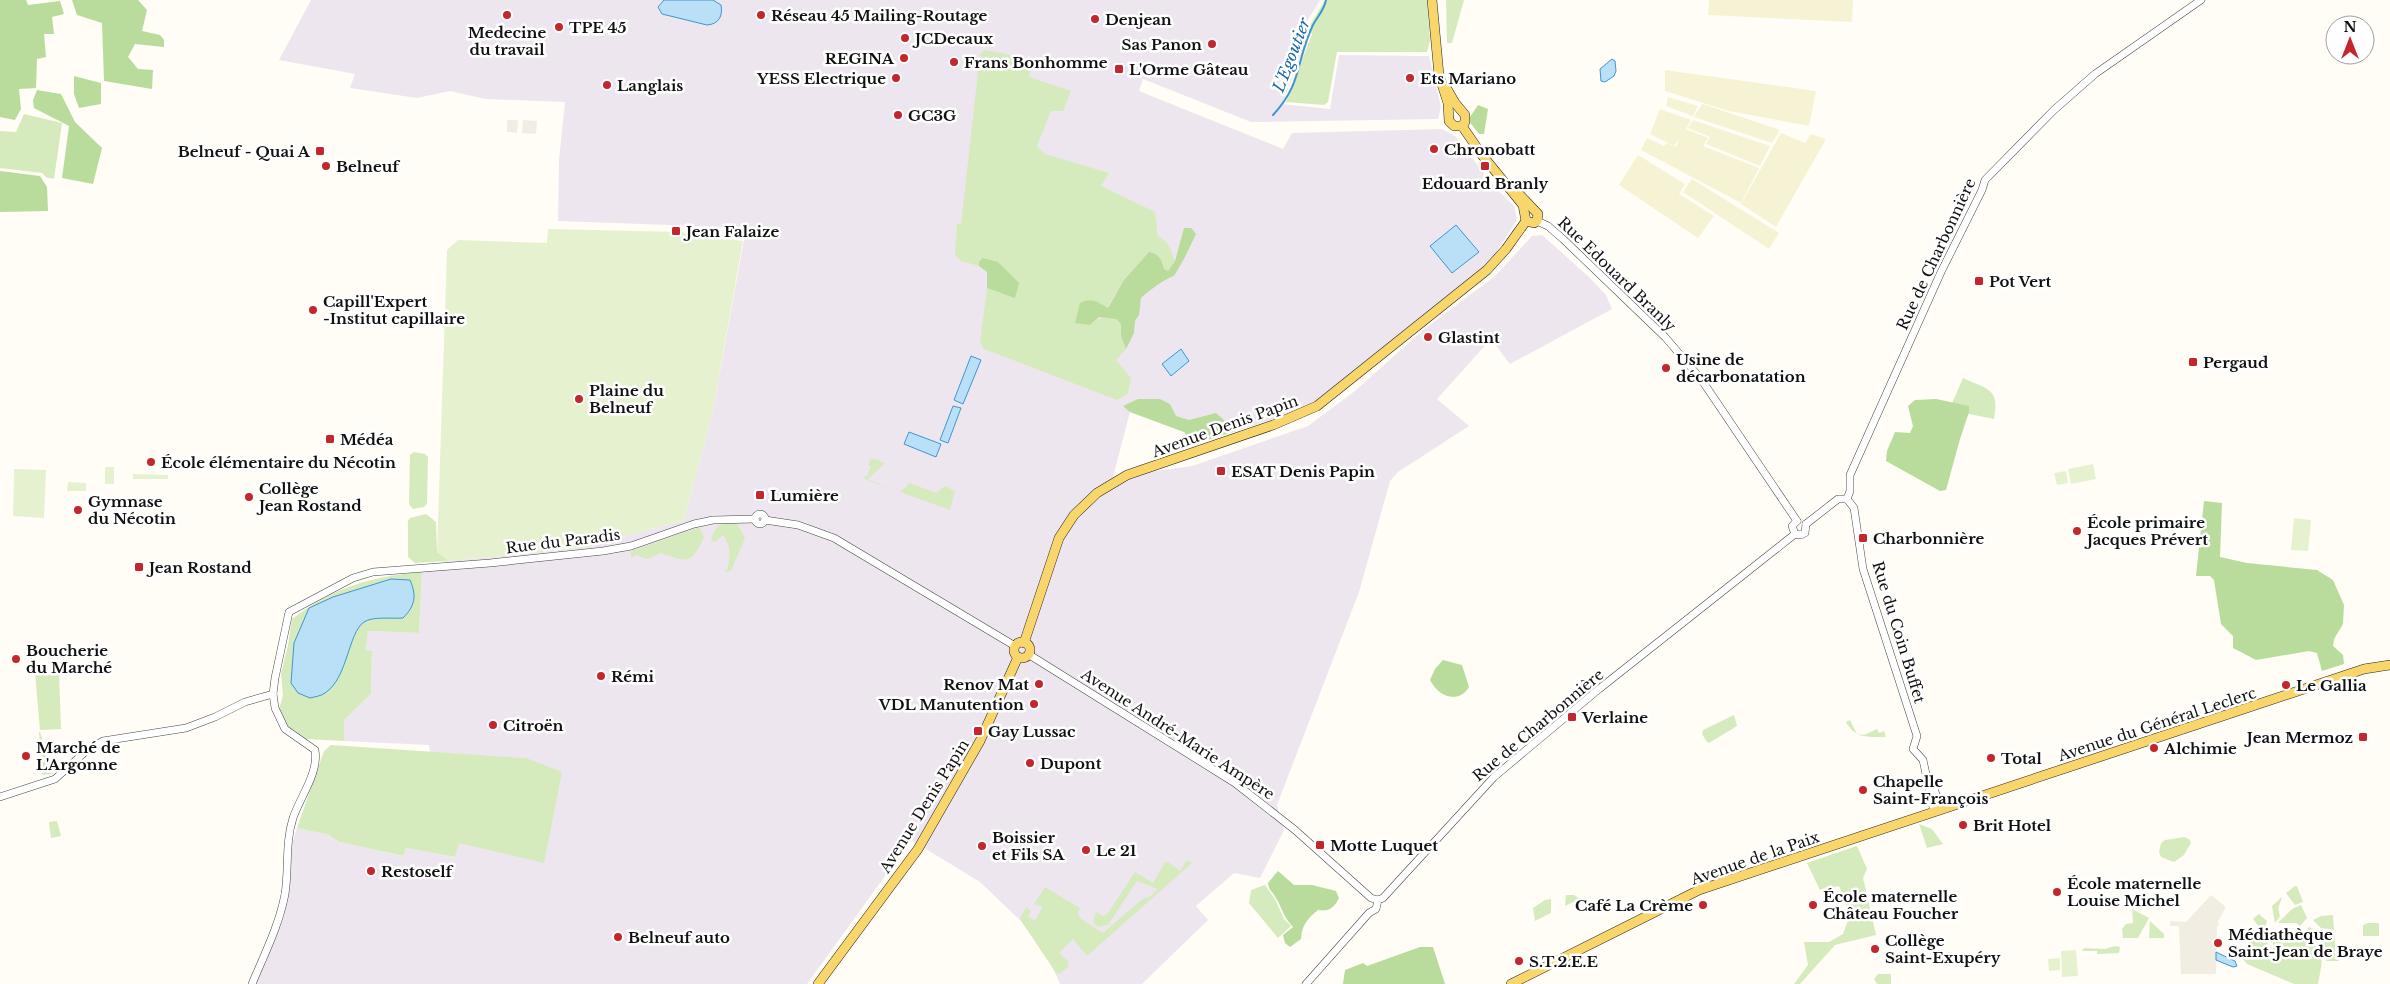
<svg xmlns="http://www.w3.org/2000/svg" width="2390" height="984" viewBox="0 0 2390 984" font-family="'Libre Baskerville',serif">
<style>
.industrial{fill:#eee6ef}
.farmland{fill:#f6f3d4}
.green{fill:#d5ebbd}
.forest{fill:#b9dc9c}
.pitch{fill:#e6f2cf}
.plaza{fill:#f1ede2}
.water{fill:#b9e0f7;stroke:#3f96cf}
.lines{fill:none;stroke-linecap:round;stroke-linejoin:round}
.stream{stroke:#3f96cf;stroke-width:2}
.minor-casing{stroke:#444;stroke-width:8}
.major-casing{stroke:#222;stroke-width:10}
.minor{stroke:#fff;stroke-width:7}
.major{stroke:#f9d66b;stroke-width:9}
.poi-dot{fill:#c4262e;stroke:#fff;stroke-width:2}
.labels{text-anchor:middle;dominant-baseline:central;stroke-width:5;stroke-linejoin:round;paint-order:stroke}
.poi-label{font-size:15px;font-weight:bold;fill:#111;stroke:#fff;text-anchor:start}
.street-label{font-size:15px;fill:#111;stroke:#fff}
.water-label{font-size:16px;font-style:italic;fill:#1768a6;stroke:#fff}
</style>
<rect width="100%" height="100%" fill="#fffdf5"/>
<!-- industrial -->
<polygon class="industrial" points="311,0 1320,0 1301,31 1309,36 1282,104 1330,109 1339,55 1429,56 1441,107 1438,119 1251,122 1143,79 1139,91 1283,149 1292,133 1442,129 1455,136 1493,185 1514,206 1517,220 1490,262 1320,401 1297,412 1194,444 1184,432 1130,412 1113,477 1192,466 1308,426 1355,391 1423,330 1494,277 1532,236 1542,235 1589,277 1606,295 1612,309 1510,364 1491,339 1437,399 1469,426 1398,472 1390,481 1359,592 1277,805 1284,830 1260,878 1234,873 1196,906 1208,920 1142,984 1060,984 1051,963 1021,921 980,882 911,840 807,984 255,984 284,916 290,850 297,828 329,835 339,842 402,856 406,848 455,857 458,843 526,758 430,752 429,745 344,741 344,720 371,694 372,651 366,651 368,631 419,633 422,572 449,561 584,548 684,520 712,415 745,234 725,227 558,221 559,160 565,102 486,99 450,91 417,98 350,88 355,74 279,60"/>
<!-- farmland -->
<g class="farmland">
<polygon points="1709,0 1853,0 1852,22 1708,15"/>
<polygon points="1665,70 1816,91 1809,126 1729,111 1665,91"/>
<polygon points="1668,97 1698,106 1693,116 1666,106"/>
<polygon points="1702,104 1703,104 1780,130 1772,143 1694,117"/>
<polygon points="1660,109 1691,120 1686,129 1708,138 1703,146 1759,168 1741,203 1641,150 1647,138 1664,146 1666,143 1676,147 1679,139 1674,146 1650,134"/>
<polygon points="1693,120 1770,146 1760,166 1706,144 1710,137 1688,128"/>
<polygon points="1781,133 1805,143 1811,134 1826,139 1776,227 1741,204"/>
<polygon points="1638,155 1685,184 1679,194 1714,216 1698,238 1619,185"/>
<polygon points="1692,179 1779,233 1769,249 1683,192"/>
</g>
<!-- green -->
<g class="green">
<polygon points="1325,0 1427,0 1430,41 1427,52 1337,52 1328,102 1324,105 1286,102 1312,34 1307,30"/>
<polygon points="1446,0 1464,0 1452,43 1447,43"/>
<path d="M985 50 1033 59 1029 77 1071 91 1063 111H1051L1037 146 1045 154 1109 173 1101 186 1155 212 1158 236C1169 242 1171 250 1175 261L1168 271 1164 269 1162 261 1149 252 1124 280 1107 308 1090 325C1100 316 1111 313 1122 324L1121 336 1126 349 1116 360 1131 378 1128 394 1117 400 984 349 980 342 987 288 1015 297 979 262V266L961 261 955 255 957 224H961L980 54Z"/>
<polygon points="24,114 62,123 54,179 46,177 42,173 0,168 0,131 16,132"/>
<path d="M1963 378C1988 390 2000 388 1994 419L1949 410Z"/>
<polygon points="414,452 425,454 428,457 427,503 424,507 413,509 409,504 410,455"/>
<polygon points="872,458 885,463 868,479 893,490 865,479 864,476 867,476 871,466 868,465"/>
<polygon points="910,483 936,493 945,486 955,491 950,510 900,492"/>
<polygon points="426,514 436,522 437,552 449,561 415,563 408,557 408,521 410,518"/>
<path d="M737 523 745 538 731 571 727 572 722 569 727 570C731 558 731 545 723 535L715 542 711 540C717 523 719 524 737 523Z"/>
<path d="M697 528H700L704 537C692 564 688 563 661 553L647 559 636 555 631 558V551Z"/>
<path d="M422 572 419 633 368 631 366 651H372L371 694 344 720V741L306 739 293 733 285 724 279 710 283 695 281 674 288 645 292 619C332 588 372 576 422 572Z"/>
<polygon points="59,672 61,729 40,730 35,673"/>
<polygon points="1734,715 1737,726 1709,743 1707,742 1702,734 1703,730"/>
<path d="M1850 720 1857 734 1864 735 1881 727 1877 729 1879 733 1884 731 1886 737C1869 737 1855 739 1846 722Z"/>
<polygon points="39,732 40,732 53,774 42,775"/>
<polygon points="331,745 526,758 562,772 544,863 459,843 455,857 406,848 403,856 339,842 329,835 297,828 324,751"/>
<polygon points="57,821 61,836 51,838 49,822"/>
<polygon points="1919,824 1932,829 1943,844 1927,848"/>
<polygon points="2184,837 2189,839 2191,843 2184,855 2174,862 2161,857 2159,852 2161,843 2165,840"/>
<polygon points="1857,846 1867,869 1863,878 1876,935 1835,945 1800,984 1794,984 1808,965 1804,942 1829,942 1843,934 1850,915 1839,886 1820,890 1807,863"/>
<polygon points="1187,860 1192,863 1087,956 1073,939 1059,953 1068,961 1068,967 1059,974 1056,973 1020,919 1026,907 1031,911 1028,917 1035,920 1043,907 1034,904 1045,887 1080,908 1078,914 1080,918 1103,933 1141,900 1151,896 1158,889 1137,881 1108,925 1098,927 1093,922 1096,912 1103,916 1108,913 1135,872 1153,883 1165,862 1168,862 1180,871"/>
<polygon points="1265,885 1275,899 1284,919 1291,926 1278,938 1249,903 1251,890"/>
<polygon points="2295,886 2297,886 2303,902 2295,905 2286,893"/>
<polygon points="1566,895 1574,895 1580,899 1565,906"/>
<polygon points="2282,897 2278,909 2280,916 2275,923 2272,906"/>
<polygon points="1551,899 1551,913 1535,921 1533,908 1545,900"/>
<polygon points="2301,905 2307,918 2300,926 2296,923 2278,923 2292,909"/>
<polygon points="2132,909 2149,918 2138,938 2123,938 2122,929 2126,924 2133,923"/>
<polygon points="2259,914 2267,921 2265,928 2260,928 2253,919"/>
<polygon points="2333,915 2334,930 2321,928 2313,920 2321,916"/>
<polygon points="2150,921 2164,934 2164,938 2149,938"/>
<polygon points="2368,923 2379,923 2379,936 2363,936 2363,925"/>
<path d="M2309 927C2329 935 2321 968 2318 984H2294L2247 964 2243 959 2251 933 2264 932 2267 935 2269 959 2273 961V934L2303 933Z"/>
<polygon points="2321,933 2335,935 2335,959 2340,961 2326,961 2327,953"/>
<polygon points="2115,946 2120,947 2119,953 2097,954 2097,951 2082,951 2084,948 2105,949"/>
<polygon points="1878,974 1891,974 1891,984 1877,984 1874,979"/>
</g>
<!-- forest -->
<g class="forest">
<polygon points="0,0 26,0 28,5 60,1 64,14 52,17 54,34 44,34 46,57 37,59 36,88 19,89 21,109 15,120 0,117"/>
<polygon points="72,0 138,0 147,10 142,31 160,35 164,40 164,47 135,44 128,57 138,69 153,70 152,89 104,81 102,23 77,15"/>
<polygon points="74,76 101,83 101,104 79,108 74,94"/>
<polygon points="37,90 61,94 75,122 102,148 93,184 62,178 69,126 34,108 33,100"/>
<polygon points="1478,105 1488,109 1484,134 1479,134 1468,120"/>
<polygon points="0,171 40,176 47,187 48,211 0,212"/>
<path d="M1184 228H1191L1196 234 1184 259 1174 276C1166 278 1147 292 1141 298L1139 315 1135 321 1134 333 1126 349 1121 336V324L1116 319 1099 317 1090 325 1075 323 1080 303C1092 297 1097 302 1108 308L1124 280 1149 252C1159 254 1162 260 1164 269L1168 271 1175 261Z"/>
<polygon points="983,258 998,262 1019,283 1015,298 987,288 987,272 979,266 979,262"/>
<polygon points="1138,399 1160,399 1170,404 1176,416 1189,420 1216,413 1236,431 1194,444 1184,432 1130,412 1123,406"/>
<polygon points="1936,399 1969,406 1969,412 1960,439 1946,490 1940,491 1886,461 1887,451 1895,432 1910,433 1913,426 1908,406 1915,400"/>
<polygon points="2204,501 2222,503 2220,557 2247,563 2317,570 2333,580 2344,605 2343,624 2334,639 2333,646 2343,655 2344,664 2322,671 2317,653 2309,651 2256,660 2233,648 2233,636 2221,624 2214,580 2210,576 2196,576"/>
<path d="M1443 660 1462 665 1469 687C1458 705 1438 696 1430 680L1435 669Z"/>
<path d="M1278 871 1294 885H1312L1336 891 1339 898C1334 908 1329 912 1318 910 1307 919 1302 925 1301 939L1290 947 1285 943 1283 935 1293 927C1284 918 1282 908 1276 898 1272 891 1269 891 1268 883Z"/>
<polygon points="1420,947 1433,947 1445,984 1343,984 1345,970 1363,963 1367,966"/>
</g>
<!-- pitch -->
<g class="pitch">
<polygon points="548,229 681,232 743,241 712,415 684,520 584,548 449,561 437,552 447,250 458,240 547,243"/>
<polygon points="2093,464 2096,479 2071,484 2068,469"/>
<rect x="105" y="467" width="9" height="17"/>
<polygon points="14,469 46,470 44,518 13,516"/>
<polygon points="2066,471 2068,483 2057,485 2054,473"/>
<polygon points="133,474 168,475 168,479 133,479"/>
<polygon points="68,482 86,483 86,491 67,491"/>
<polygon points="2294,518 2311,520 2308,551 2291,550"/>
<polygon points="2076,950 2078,976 2062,977 2061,951"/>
<polygon points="2060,958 2060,970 2049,971 2048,959"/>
</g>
<!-- plaza -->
<g class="plaza">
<polygon points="507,120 518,120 517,133 507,132"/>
<polygon points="523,120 537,121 536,134 522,133"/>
<polygon points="2211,895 2226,907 2218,921 2219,926 2217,926 2216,974 2181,974 2179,926 2170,926 2170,921 2186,922"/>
</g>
<!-- water -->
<g class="water">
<path d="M664 0H713L721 5C723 16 719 24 707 25L662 14 658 7Z"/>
<polygon points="1612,59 1615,61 1616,71 1614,76 1605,82 1601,81 1600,69"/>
<polygon points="1456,225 1479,252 1452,273 1430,246"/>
<polygon points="1181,349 1189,361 1171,376 1162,364"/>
<polygon points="971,356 981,360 963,404 954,400"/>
<polygon points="953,406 961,408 948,443 940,440"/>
<polygon points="909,432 941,444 936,457 904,444"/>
<path d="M391 579 410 580C417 596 415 606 403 618 392 619 373 616 364 622 348 633 348 678 325 693 321 696 314 697 310 698L298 693 291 683 294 643 309 608 333 597Z"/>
<polygon points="2216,952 2235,961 2237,966 2233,967 2216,960"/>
</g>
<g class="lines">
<!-- stream -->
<path class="stream" d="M1273 115C1302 84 1296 62 1312 27 1316 18 1324 11 1326 0"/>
<!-- minor casing -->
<g class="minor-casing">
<g id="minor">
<polyline points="1537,221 1548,226 1563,239 1665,337 1701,379 1797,521"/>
<polyline points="1847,499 1850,491 1850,475 1941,272 1982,190 1985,180 2054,110 2095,74 2201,0"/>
<polyline points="1847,499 1854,508 1863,569 1917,736 1913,749 1923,760 1934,812"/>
<circle cx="760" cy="519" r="5"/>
<polyline points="765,520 798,525 834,538 1015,646"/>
<polyline points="1806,524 1838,499 1847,499"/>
<polyline points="1795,534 1801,535 1805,533 1806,524"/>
<polyline points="1795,534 1792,526 1797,521"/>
<polyline points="1028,654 1235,783 1295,830 1371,898 1378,900"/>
<polyline points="1931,779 1941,810"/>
<polyline points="0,797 55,779 85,752 103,741 186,728 215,717 245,702 273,694"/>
<polyline points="1378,900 1383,898 1494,777 1599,689 1795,534"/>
<path d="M252 984C264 955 279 926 285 894 289 869 285 843 293 818 300 797 319 773 315 750L285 729 275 708 273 694 275 678 289 612 353 578 373 572 490 563 603 551 631 546 694 524 713 520 755 519"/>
<polyline points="1306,984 1369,913 1376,909 1378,900"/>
</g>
</g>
<!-- major casing -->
<g class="major-casing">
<g id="major">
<polyline points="1432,0 1439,75 1448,103 1449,121 1454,126 1462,126"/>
<polyline points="1447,89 1455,103 1465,115 1465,122 1462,126"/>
<polyline points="1462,126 1482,155 1523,205 1526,221"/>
<polyline points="1520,195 1538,214 1537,221 1534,223 1526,221"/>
<circle cx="1022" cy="650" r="8"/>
<polyline points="1024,643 1059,538 1074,515 1097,493 1127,475 1273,425 1317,406 1487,270 1506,249 1526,221"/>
<polyline points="818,984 918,849 980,741 1018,657"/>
<polyline points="1511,984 1699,890 2364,669 2390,665"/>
</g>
</g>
<!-- minor -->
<use href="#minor" class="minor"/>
<!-- major -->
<use href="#major" class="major"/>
</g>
<!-- markers -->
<g class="poi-dot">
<circle cx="507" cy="15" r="5"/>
<circle cx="761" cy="15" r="5"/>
<circle cx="1095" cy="19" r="5"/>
<circle cx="559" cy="27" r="5"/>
<circle cx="905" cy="38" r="5"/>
<circle cx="1212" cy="44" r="5"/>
<circle cx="904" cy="58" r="5"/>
<circle cx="954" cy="62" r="5"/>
<rect x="1114" y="64" width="10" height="10" rx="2.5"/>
<circle cx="896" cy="78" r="5"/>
<circle cx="1410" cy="78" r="5"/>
<circle cx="607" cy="85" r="5"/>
<circle cx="898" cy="115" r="5"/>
<circle cx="1434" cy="149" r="5"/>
<rect x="315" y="146" width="10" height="10" rx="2.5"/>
<circle cx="326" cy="166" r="5"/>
<rect x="1480" y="161" width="10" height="10" rx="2.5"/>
<rect x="671" y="226" width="10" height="10" rx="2.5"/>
<rect x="1974" y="276" width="10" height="10" rx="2.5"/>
<circle cx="313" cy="310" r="5"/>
<circle cx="1428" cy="337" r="5"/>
<rect x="2188" y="357" width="10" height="10" rx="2.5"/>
<circle cx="1666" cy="368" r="5"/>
<circle cx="579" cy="399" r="5"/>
<rect x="325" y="434" width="10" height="10" rx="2.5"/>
<circle cx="151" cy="462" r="5"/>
<rect x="1216" y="466" width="10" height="10" rx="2.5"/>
<rect x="755" y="490" width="10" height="10" rx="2.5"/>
<circle cx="249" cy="497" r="5"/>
<circle cx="78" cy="510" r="5"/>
<circle cx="2077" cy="531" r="5"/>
<rect x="1858" y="533" width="10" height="10" rx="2.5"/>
<rect x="134" y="562" width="10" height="10" rx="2.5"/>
<circle cx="16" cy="659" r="5"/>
<circle cx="601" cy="676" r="5"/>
<circle cx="1039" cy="684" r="5"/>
<circle cx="2286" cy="685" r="5"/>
<circle cx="1034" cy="704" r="5"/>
<rect x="1567" y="712" width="10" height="10" rx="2.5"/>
<circle cx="493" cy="725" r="5"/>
<rect x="973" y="726" width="10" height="10" rx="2.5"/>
<rect x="2358" y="732" width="10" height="10" rx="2.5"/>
<circle cx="2154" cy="748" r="5"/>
<circle cx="26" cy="756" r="5"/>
<circle cx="1991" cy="758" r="5"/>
<circle cx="1030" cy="763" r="5"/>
<circle cx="1863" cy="790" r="5"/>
<circle cx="1963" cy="825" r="5"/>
<rect x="1315" y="840" width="10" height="10" rx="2.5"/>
<circle cx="982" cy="846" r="5"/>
<circle cx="1086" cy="850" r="5"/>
<circle cx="371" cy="871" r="5"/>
<circle cx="2057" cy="892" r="5"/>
<circle cx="1703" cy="905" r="5"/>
<circle cx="1813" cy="905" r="5"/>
<circle cx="618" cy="937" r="5"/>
<circle cx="2218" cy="943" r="5"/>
<circle cx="1875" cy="949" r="5"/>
<circle cx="1519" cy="961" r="5"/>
</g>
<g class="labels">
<!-- poi labels -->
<g class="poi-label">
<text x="771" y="15">Réseau 45 Mailing-Routage</text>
<text x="1105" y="19">Denjean</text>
<text x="569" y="27">TPE 45</text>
<text x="507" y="32" text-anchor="middle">Medecine<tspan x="507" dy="17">du travail</tspan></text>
<text x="915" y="38">JCDecaux</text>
<text x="1202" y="44" text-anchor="end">Sas Panon</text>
<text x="894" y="58" text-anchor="end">REGINA</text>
<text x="964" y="62">Frans Bonhomme</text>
<text x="1129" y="69">L'Orme Gâteau</text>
<text x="886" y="78" text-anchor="end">YESS Electrique</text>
<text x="1420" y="78">Ets Mariano</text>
<text x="617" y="85">Langlais</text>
<text x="908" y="115">GC3G</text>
<text x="1444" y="149">Chronobatt</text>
<text x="310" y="151" text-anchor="end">Belneuf - Quai A</text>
<text x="336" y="166">Belneuf</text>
<text x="1485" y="183" text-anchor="middle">Edouard Branly</text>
<text x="686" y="231">Jean Falaize</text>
<text x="1989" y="281">Pot Vert</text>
<text x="323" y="301">Capill'Expert<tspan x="323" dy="17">-Institut capillaire</tspan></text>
<text x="1438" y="337">Glastint</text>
<text x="1676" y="359">Usine de<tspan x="1676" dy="17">décarbonatation</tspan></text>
<text x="2203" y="362">Pergaud</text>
<text x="589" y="390">Plaine du<tspan x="589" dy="17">Belneuf</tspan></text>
<text x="340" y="439">Médéa</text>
<text x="161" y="462">École élémentaire du Nécotin</text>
<text x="1231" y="471">ESAT Denis Papin</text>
<text x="259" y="488">Collège<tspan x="259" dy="17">Jean Rostand</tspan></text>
<text x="770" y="495">Lumière</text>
<text x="88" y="501">Gymnase<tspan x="88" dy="17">du Nécotin</tspan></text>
<text x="2087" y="522">École primaire<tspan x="2087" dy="17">Jacques Prévert</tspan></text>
<text x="1873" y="538">Charbonnière</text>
<text x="149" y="567">Jean Rostand</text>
<text x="26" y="650">Boucherie<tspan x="26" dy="17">du Marché</tspan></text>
<text x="611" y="676">Rémi</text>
<text x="1029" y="684" text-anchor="end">Renov Mat</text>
<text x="2296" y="685">Le Gallia</text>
<text x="1024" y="704" text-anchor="end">VDL Manutention</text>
<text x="1582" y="717">Verlaine</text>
<text x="503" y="725">Citroën</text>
<text x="988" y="731">Gay Lussac</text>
<text x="2353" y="737" text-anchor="end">Jean Mermoz</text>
<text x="36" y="747">Marché de<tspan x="36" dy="17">L'Argonne</tspan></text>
<text x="2164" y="748">Alchimie</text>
<text x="2001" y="758">Total</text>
<text x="1040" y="763">Dupont</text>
<text x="1873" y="781">Chapelle<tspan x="1873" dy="17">Saint-François</tspan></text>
<text x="1973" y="825">Brit Hotel</text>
<text x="992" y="837">Boissier<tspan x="992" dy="17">et Fils SA</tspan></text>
<text x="1330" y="845">Motte Luquet</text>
<text x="1096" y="850">Le 21</text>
<text x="381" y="871">Restoself</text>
<text x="2067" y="883">École maternelle<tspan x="2067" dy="17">Louise Michel</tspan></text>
<text x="1823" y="896">École maternelle<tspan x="1823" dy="17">Château Foucher</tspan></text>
<text x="1693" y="905" text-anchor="end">Café La Crème</text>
<text x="2228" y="934">Médiathèque<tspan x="2228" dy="17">Saint-Jean de Braye</tspan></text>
<text x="628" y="937">Belneuf auto</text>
<text x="1885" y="940">Collège<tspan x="1885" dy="17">Saint-Exupéry</tspan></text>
<text x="1529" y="961">S.T.2.E.E</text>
</g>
<!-- street labels -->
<g class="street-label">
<text transform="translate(1936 254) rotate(-65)">Rue de Charbonnière</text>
<text transform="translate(1617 274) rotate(44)">Rue Edouard Branly</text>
<text transform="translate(1225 426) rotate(-20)">Avenue Denis Papin</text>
<text transform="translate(563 541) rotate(-7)">Rue du Paradis</text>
<text transform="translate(1899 632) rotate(73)">Rue du Coin Buffet</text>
<text transform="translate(2157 724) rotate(-18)">Avenue du Général Leclerc</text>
<text transform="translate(1538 725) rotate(-40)">Rue de Charbonnière</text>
<text transform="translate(1178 734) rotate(33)">Avenue André-Marie Ampère</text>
<text transform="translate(924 806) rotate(-58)">Avenue Denis Papin</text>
<text transform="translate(1755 858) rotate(-19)">Avenue de la Paix</text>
</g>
<!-- water labels -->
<g class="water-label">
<text transform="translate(1291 55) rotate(-69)">L'Egoutier</text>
</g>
</g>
<!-- north arrow -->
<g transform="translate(2350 40)"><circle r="24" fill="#ffffff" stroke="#a0a0a0"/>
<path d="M0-4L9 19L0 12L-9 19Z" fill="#c4262e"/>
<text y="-8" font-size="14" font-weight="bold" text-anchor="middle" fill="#111111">N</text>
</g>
</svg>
